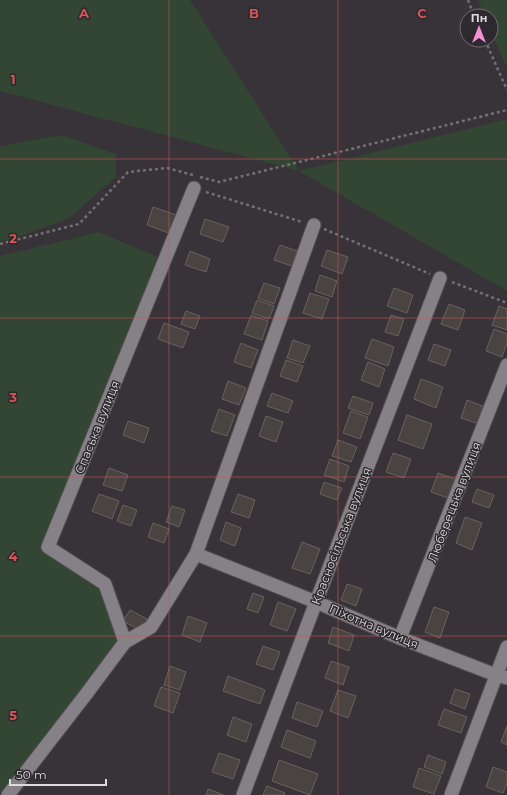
<svg xmlns="http://www.w3.org/2000/svg" width="507" height="795" viewBox="0 0 507 795" font-family="Montserrat,sans-serif">
<style>
.green{fill:#334533}
.building{fill:#494441;stroke:#68625f}
.lines{fill:none;stroke-linecap:round;stroke-linejoin:round}
.minor-casing{stroke:#545054;stroke-width:15}
.path{stroke:#737074;stroke-width:2.5;stroke-dasharray:3 3;stroke-linecap:butt}
.minor{stroke:#858186;stroke-width:13}
.grid{fill:none;stroke:#d85455;stroke-width:1;stroke-opacity:0.55}
.labels{text-anchor:middle;dominant-baseline:central;stroke-width:3;stroke-linejoin:round;paint-order:stroke}
.street-label{font-size:12px;fill:#dddadd;stroke:#2d292e}
.grid-label{font-size:13px;text-anchor:middle;font-weight:bold;fill:#d85455;stroke:#2d292e;stroke-width:3;stroke-linejoin:round;paint-order:stroke}
</style>
<rect width="100%" height="100%" fill="#373338"/>
<!-- green -->
<g class="green">
<polygon points="0,0 190,0 299,171 507,119 507,291 299,171 0,91"/>
<polygon points="478,0 507,0 507,69 491,31 491,16 485,16"/>
<polygon points="61,135 116,154 116,177 68,219 14,238 0,241 0,146"/>
<polygon points="99,232 165,260 48,547 105,584 125,642 8,795 0,795 0,256"/>
</g>
<!-- building -->
<g class="building">
<polygon points="153,207 176,215 169,233 147,225"/>
<polygon points="205,219 229,227 223,242 200,234"/>
<polygon points="280,245 297,251 292,266 274,260"/>
<polygon points="327,250 348,257 342,274 321,266"/>
<polygon points="190,251 210,259 206,272 185,265"/>
<polygon points="320,275 337,281 332,297 315,291"/>
<polygon points="264,283 280,288 274,304 258,298"/>
<polygon points="394,288 413,295 407,313 387,306"/>
<polygon points="310,293 329,299 322,319 303,313"/>
<polygon points="257,300 274,306 269,319 252,313"/>
<polygon points="449,304 465,310 458,330 441,324"/>
<polygon points="499,306 507,309 507,330 492,325"/>
<polygon points="186,311 200,316 195,329 181,324"/>
<polygon points="251,315 268,321 262,340 244,334"/>
<polygon points="391,315 404,319 398,336 385,332"/>
<polygon points="164,323 189,332 183,348 158,339"/>
<polygon points="494,329 507,334 507,343 502,357 486,351"/>
<polygon points="372,339 394,347 388,366 365,358"/>
<polygon points="293,340 310,346 303,363 287,358"/>
<polygon points="241,343 258,350 251,368 234,362"/>
<polygon points="434,344 451,350 445,366 428,360"/>
<polygon points="286,360 303,366 297,382 280,376"/>
<polygon points="368,362 385,369 379,387 361,380"/>
<polygon points="421,379 443,387 436,408 414,399"/>
<polygon points="228,381 246,388 239,405 222,399"/>
<polygon points="272,393 293,401 288,413 267,406"/>
<polygon points="353,396 373,403 369,415 348,408"/>
<polygon points="467,400 485,407 479,424 461,418"/>
<polygon points="219,409 235,415 227,436 211,431"/>
<polygon points="351,411 368,417 360,439 343,433"/>
<polygon points="407,415 432,424 423,449 398,440"/>
<polygon points="266,416 283,422 276,442 259,436"/>
<polygon points="128,421 149,428 144,443 123,435"/>
<polygon points="338,440 357,447 351,462 332,456"/>
<polygon points="393,453 411,459 404,478 386,472"/>
<polygon points="330,459 349,466 344,482 324,475"/>
<polygon points="109,468 128,475 122,491 103,485"/>
<polygon points="438,473 458,480 451,499 431,492"/>
<polygon points="324,482 342,488 337,500 320,494"/>
<polygon points="477,489 494,495 489,508 472,502"/>
<polygon points="99,494 119,501 112,519 92,511"/>
<polygon points="238,494 255,500 249,518 231,512"/>
<polygon points="123,505 137,510 131,526 117,521"/>
<polygon points="172,506 185,510 179,527 166,522"/>
<polygon points="465,517 482,523 472,550 456,543"/>
<polygon points="226,522 241,528 235,546 220,540"/>
<polygon points="153,523 169,529 164,543 148,537"/>
<polygon points="302,542 320,549 310,574 292,568"/>
<polygon points="347,584 362,589 356,606 341,600"/>
<polygon points="253,593 264,597 258,613 247,609"/>
<polygon points="278,602 296,609 287,631 270,625"/>
<polygon points="434,607 449,612 440,638 425,632"/>
<polygon points="130,610 147,619 141,631 123,621"/>
<polygon points="188,616 207,623 200,642 182,635"/>
<polygon points="333,627 354,635 349,651 328,643"/>
<polygon points="263,646 280,652 273,670 256,664"/>
<polygon points="331,661 349,667 343,685 325,678"/>
<polygon points="170,666 186,672 180,690 164,685"/>
<polygon points="228,676 265,690 260,704 223,691"/>
<polygon points="161,687 180,693 173,713 154,706"/>
<polygon points="455,689 470,694 465,709 450,703"/>
<polygon points="338,690 356,696 348,718 330,711"/>
<polygon points="297,702 323,711 317,727 292,718"/>
<polygon points="444,709 467,717 461,733 438,725"/>
<polygon points="233,717 252,724 246,742 227,735"/>
<polygon points="507,726 507,745 501,742"/>
<polygon points="287,730 316,741 310,758 281,747"/>
<polygon points="219,753 240,760 233,779 212,772"/>
<polygon points="428,755 446,762 442,774 424,767"/>
<polygon points="279,760 318,774 310,795 272,781"/>
<polygon points="493,767 507,772 507,783 503,793 486,787"/>
<polygon points="419,768 441,776 434,794 413,787"/>
<polygon points="267,786 285,793 284,795 263,795"/>
<polygon points="208,789 224,795 206,795"/>
</g>
<g class="lines">
<!-- minor casing -->
<g class="minor-casing">
<g id="minor">
<polyline points="196,554 316,602 400,638 496,675 507,678"/>
<polyline points="400,638 507,365"/>
<polyline points="125,642 151,627 196,554 314,225"/>
<polyline points="8,795 87,693 125,642 105,584 48,547 194,188"/>
<polyline points="243,795 316,602 440,278"/>
<polyline points="451,795 507,647"/>
</g>
</g>
<!-- path -->
<g class="path">
<polyline points="468,0 474,16"/>
<polyline points="485,40 507,90"/>
<polyline points="200,177 219,182 507,110"/>
<polyline points="206,192 302,222"/>
<polyline points="324,229 430,274"/>
<polyline points="0,244 79,224 128,172 167,168 193,175"/>
<polyline points="452,282 507,303"/>
</g>
<!-- minor -->
<use href="#minor" class="minor"/>
</g>
<!-- grid -->
<path class="grid" d="M169 0V795M338 0V795M0 159H507M0 318H507M0 477H507M0 636H507"/>
<g class="labels">
<!-- street labels -->
<g class="street-label">
<text transform="translate(97 427) rotate(-68)">Спаська вулиця</text>
<text transform="translate(454 502) rotate(-69)">Люберецька вулиця</text>
<text transform="translate(341 536) rotate(-69)">Красносільська вулиця</text>
<text transform="translate(374 626) rotate(23)">Піхотна вулиця</text>
</g>
</g>
<g class="grid-label">
<text x="84" y="18">A</text>
<text x="254" y="18">B</text>
<text x="422" y="18">C</text>
<text x="13" y="84">1</text>
<text x="13" y="243">2</text>
<text x="13" y="402">3</text>
<text x="13" y="561">4</text>
<text x="13" y="720">5</text>
</g>
<!-- north arrow -->
<g transform="translate(479 28)"><circle r="19" fill="#2d292e" stroke="#737074"/>
<path d="M0-3L7 15L0 10L-7 15Z" fill="#f491d3"/>
<text y="-6" font-size="11" font-weight="bold" text-anchor="middle" fill="#dddadd">Пн</text>
</g>
<!-- scale -->
<path d="M10 779v6h96v-6" fill="none" stroke="#dddadd" stroke-width="2"/>
<text x="16" y="779" font-size="12" fill="#dddadd" stroke="#2d292e" stroke-width="3" paint-order="stroke">50 m</text>
</svg>
